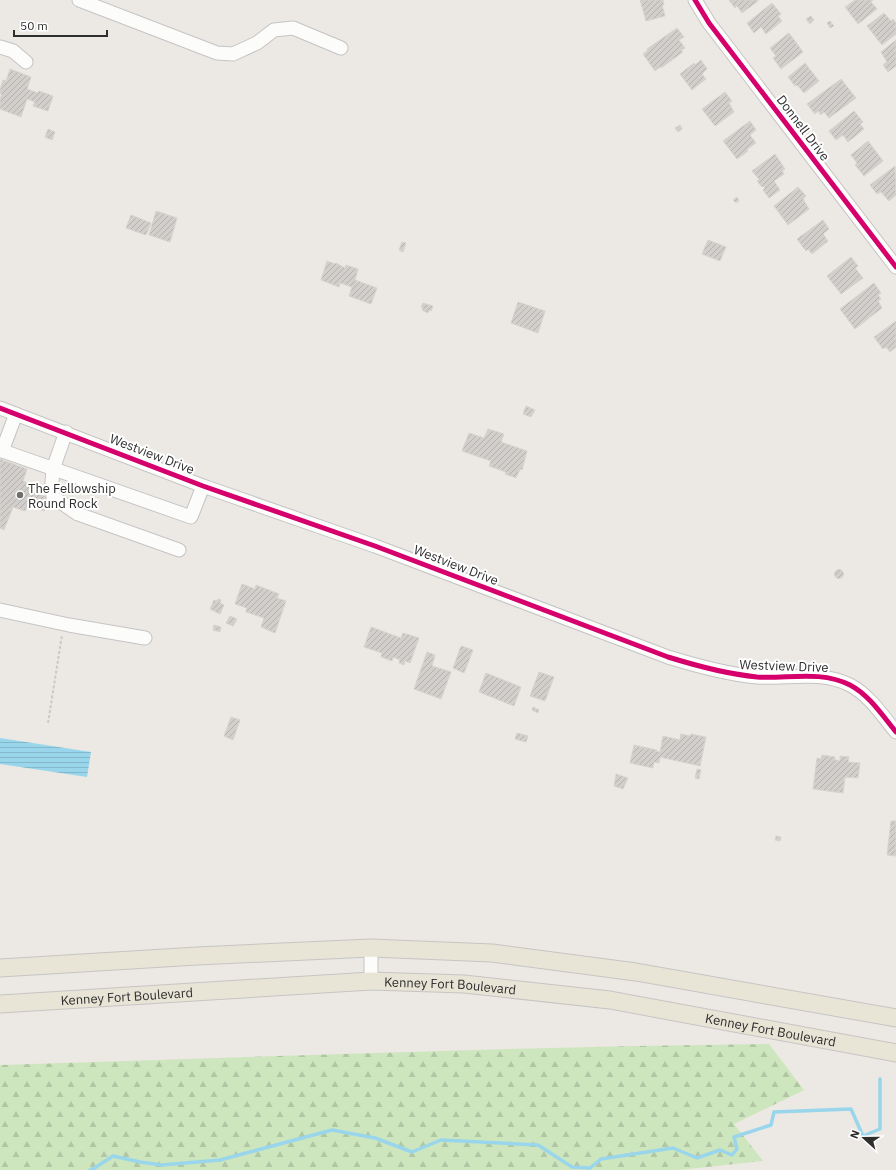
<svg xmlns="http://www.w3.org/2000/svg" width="896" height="1170" viewBox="0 0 896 1170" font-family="'IBM Plex Sans',sans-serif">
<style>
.forest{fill:url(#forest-firs)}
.water{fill:url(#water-rules)}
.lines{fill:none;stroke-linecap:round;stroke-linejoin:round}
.stream{stroke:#99d6ec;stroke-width:3.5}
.building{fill:url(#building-hatch);stroke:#d7d4d0}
.minor-casing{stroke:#c5c4c5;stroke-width:15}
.major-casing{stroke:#c6c5c4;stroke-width:19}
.path{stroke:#c9c9c8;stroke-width:2;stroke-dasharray:3 2;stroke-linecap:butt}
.minor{stroke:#fcfcfb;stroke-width:13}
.major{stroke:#e8e4d6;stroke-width:17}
.cycleway-casing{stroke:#fff;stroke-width:8}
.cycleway{stroke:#d6006c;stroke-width:5}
.poi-dot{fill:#706f6e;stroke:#fff;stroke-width:1.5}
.labels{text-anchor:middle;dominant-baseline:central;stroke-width:4;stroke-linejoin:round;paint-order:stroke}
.street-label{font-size:13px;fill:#2e2e2e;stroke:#fff}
.poi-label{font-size:13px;fill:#2e2e2e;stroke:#fff;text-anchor:start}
</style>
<defs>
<pattern id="forest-firs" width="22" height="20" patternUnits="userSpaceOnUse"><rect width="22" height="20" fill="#cee6be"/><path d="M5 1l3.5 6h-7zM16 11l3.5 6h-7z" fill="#b1c6a4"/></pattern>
<pattern id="water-rules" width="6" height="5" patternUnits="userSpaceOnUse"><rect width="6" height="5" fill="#99d6ec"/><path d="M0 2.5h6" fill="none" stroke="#84b8cb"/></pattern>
<pattern id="building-hatch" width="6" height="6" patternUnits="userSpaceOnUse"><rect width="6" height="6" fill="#d1cecb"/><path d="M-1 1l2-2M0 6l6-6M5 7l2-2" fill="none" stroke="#b4b1af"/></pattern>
</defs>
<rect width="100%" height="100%" fill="#ece8e4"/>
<!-- forest -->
<path class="forest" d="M769 1044 804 1090 734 1124 763 1161 679 1170H0V1065C256 1057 513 1047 769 1044Z"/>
<!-- water -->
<polygon class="water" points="0,738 91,752 87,777 0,764"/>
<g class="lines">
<!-- stream -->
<polyline class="stream" points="90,1170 93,1169 113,1156 140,1162 162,1165 220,1160 332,1130 375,1138 412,1152 441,1140 538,1145 572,1167 590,1168 601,1159 673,1148 697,1158 720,1150 732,1155 737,1149 734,1137 771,1125 774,1112 851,1109 863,1136 880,1129 880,1079"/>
</g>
<!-- building -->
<g class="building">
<polygon points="640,0 663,0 664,5 662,5 665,16 646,21"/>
<polygon points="729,0 758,0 758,1 742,13 737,6 735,8"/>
<polygon points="855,0 873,0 871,2 877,9 858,24 845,7"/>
<polygon points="772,3 781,14 778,16 782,21 766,34 761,27 754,33 747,23"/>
<polygon points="884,13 891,21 893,19 896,23 896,34 882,45 867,26"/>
<polygon points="811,16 814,20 810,24 806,19"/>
<polygon points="830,21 834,26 830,28 827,23"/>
<polygon points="677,28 684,37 679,40 685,48 681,50 683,52 661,68 661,66 655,71 643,54 648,50 647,49"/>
<polygon points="789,33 803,52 781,69 773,58 776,56 770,48"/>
<polygon points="896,40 896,66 888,72 883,65 887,62 881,52"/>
<polygon points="701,60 707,69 702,74 706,79 692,90 680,74 694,63 695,65"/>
<polygon points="805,63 819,81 804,93 797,85 795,86 788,77"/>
<polygon points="10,69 31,77 27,89 38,93 39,91 53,96 48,111 33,106 35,102 27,99 21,117 0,109 0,99 2,94 0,94 0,90 3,80 6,81"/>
<polygon points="841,79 856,98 829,118 824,112 821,115 818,111 815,114 807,104"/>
<polygon points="725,92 732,101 729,103 734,112 715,126 702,109"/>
<polygon points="854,111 863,122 860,124 864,129 848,142 843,135 836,140 829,131"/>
<polygon points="750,121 756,130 750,135 756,143 747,149 748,151 737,159 723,141"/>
<polygon points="680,125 682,129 678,132 675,128"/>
<polygon points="48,129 55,132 52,140 45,137"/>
<polygon points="868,141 883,161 864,176 855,165 857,163 851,155"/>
<polygon points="775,154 785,169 782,171 784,174 774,181 780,190 769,198 763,190 765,188 763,186 762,187 757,181 759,179 752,171"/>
<polygon points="895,166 896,195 889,201 881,192 877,194 870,185"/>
<polygon points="798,187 806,196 803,199 809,209 788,225 774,206"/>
<polygon points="737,197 739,201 736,203 733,200"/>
<polygon points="156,211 177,218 170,242 149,235"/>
<polygon points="131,215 151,223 146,235 126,228"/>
<polygon points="823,220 829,229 823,234 828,241 812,254 808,249 806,251 797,239"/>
<polygon points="708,240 726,247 720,261 702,254"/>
<polygon points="402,242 406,243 403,252 399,250"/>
<polygon points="851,257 858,266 855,268 863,278 841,294 827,276"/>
<polygon points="327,261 335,264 336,263 345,268 346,265 358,269 355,280 377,288 371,304 349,296 352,287 340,283 339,287 321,280"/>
<polygon points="874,283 881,293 878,295 881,299 878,301 882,308 855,329 840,309"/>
<polygon points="518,302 545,311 538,333 511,323"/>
<polygon points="423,303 433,306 431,311 429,310 428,313 422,310 423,308 421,307"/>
<polygon points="896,321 896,347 890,352 886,347 883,349 874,337"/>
<polygon points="526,406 535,410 531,417 523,414"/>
<polygon points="488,429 504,434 501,442 527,451 522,470 520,469 516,478 505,474 506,472 489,466 491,461 462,451 469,433 484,438"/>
<polygon points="0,459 27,469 23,481 35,486 33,492 49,498 44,511 28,505 25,511 13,507 4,530 0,528"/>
<circle cx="839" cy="574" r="4.5"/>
<polygon points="242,584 255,589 256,585 279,594 277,598 286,601 275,633 261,627 264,618 246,612 247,608 235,604"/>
<polygon points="218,599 221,600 220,603 224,605 220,614 210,609 214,600 217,601"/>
<polygon points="230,616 237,619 233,626 226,623"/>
<polygon points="214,625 221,627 220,632 213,630"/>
<polygon points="371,627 401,638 403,633 419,638 410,663 405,661 404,665 399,663 400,660 393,657 392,661 381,657 382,653 364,647"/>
<polygon points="461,646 473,650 464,673 453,668"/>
<polygon points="427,652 435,655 432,666 451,672 441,699 414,689"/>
<polygon points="539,672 554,677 545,701 530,696"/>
<polygon points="486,673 521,687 514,706 479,692"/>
<polygon points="533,707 539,710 538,713 532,710"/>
<polygon points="231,717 240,720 233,740 224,736"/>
<polygon points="517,733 528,736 526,742 515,739"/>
<polygon points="681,734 690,736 691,734 706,737 700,766 660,757 659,763 654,762 653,768 630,763 634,745 657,750 656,751 660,752 663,736 680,740"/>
<polygon points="822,755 835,757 835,760 840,761 840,756 849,757 848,762 860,763 858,778 845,777 843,793 813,789 817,758 821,759"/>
<polygon points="697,769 701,770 699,779 695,778"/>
<polygon points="616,774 628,778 623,789 614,786"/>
<polygon points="891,821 896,821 896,856 887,855"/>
<polygon points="776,836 781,837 780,841 775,840"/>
</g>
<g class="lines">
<!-- minor casing -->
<g class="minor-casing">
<g id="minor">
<polyline points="79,0 217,53 233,54 257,43 274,30 293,28 341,48"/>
<polyline points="695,0 709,23 896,267"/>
<polyline points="0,47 13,51 26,62"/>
<path d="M0 408 203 486 375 546 668 657C697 666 726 674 757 677 788 679 820 670 850 685 869 695 882 715 896 732"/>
<polyline points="66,432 53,469 52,483 53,497 78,514 179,550"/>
<polyline points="0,450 191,517 203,486"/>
<polyline points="2,451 16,414"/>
<polyline points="0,610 69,625 145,638"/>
<polyline points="371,948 371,981"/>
</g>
</g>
<!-- major casing -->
<g class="major-casing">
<g id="major">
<polyline points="0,968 197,956 371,948 492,953 636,972 896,1018"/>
<path id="s1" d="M0 1004 371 981 464 984 610 1000 896 1053"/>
</g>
</g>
<!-- path -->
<polyline class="path" points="48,723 62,635"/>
<!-- minor -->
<use href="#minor" class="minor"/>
<!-- major -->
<use href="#major" class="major"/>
<!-- cycleway casing -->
<g class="cycleway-casing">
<g id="cycleway">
<polyline points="695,0 709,23 896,267"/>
<path d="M0 408 203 486 375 546 668 657C697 666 726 674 757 677 788 679 820 670 850 685 869 695 882 715 896 732"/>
</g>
</g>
<!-- cycleway -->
<use href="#cycleway" class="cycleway"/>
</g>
<!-- markers -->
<circle class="poi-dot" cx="20" cy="495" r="4"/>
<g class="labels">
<!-- street labels -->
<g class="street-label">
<text transform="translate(803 128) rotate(53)">Donnell Drive</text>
<text transform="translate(152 454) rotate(21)">Westview Drive</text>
<text transform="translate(456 565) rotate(21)">Westview Drive</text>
<text transform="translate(784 666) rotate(2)">Westview Drive</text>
<text stroke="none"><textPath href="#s1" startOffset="451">Kenney Fort Boulevard</textPath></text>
<text stroke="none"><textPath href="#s1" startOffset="127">Kenney Fort Boulevard</textPath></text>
<text stroke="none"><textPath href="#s1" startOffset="775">Kenney Fort Boulevard</textPath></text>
</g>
<!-- poi labels -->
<g class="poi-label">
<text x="28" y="488">The Fellowship<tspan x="28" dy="15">Round Rock</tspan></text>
</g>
</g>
<!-- north arrow -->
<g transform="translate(864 1138) rotate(291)" stroke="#ffffff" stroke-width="3" paint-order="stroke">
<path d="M0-3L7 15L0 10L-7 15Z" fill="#2e2e2e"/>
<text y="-6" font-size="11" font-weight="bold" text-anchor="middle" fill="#2e2e2e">N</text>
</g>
<!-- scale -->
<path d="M14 30v6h93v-6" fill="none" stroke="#2e2e2e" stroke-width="2"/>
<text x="20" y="30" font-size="12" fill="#2e2e2e" stroke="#ffffff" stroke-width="3" paint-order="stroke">50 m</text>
</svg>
